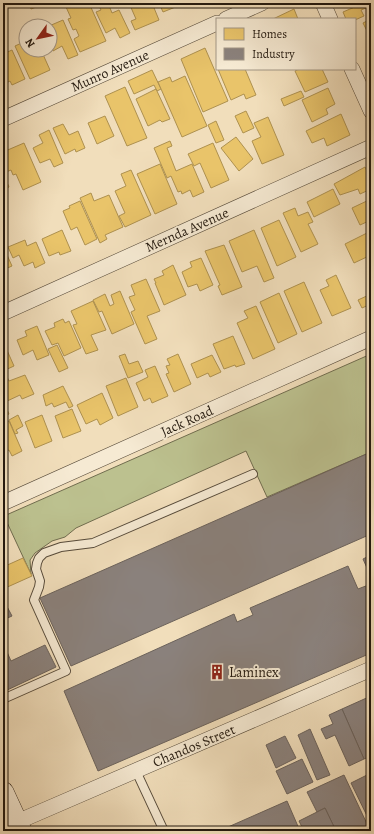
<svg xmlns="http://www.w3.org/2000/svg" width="374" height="834" viewBox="0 0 374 834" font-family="Alegreya,serif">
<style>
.green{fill:#bcc18f;stroke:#706d4f}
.homes{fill:#e9c46a;stroke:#ae914f}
.industry{fill:#8a817c;stroke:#6b625b}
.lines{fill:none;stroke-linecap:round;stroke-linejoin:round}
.service-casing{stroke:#564a3a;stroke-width:10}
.minor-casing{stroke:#564a3a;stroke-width:16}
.secondary-casing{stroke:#23190f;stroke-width:22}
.service{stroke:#f6ead3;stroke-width:8}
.minor{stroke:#f6ead3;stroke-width:15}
.secondary{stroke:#f6ead3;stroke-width:21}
.labels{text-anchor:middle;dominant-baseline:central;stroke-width:4;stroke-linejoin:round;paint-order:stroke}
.street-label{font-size:14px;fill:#23190f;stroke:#f6ead3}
.poi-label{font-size:14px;fill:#23190f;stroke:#f6ead3;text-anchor:start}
</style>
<rect width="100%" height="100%" fill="#f1debb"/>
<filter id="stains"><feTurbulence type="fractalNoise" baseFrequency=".005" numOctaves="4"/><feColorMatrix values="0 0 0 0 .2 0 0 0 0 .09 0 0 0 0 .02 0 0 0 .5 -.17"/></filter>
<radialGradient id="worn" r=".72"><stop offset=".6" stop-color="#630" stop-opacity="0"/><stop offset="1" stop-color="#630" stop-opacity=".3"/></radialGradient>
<!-- green -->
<polygon class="green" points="371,354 371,452 267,497 246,451 76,528 65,537 52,541 35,553 30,560 31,574 4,516"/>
<!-- homes -->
<g class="homes">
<polygon points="29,3 44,3 44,4 31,9"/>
<polygon points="75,3 79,3 81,7 89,3 106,41 80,52 74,39 79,36 76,29 73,30 68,19 71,18 66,7"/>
<polygon points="106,3 108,3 112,13 119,10 130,33 120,38 115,28 106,33 96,12 101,10 99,6"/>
<polygon points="129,3 152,3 159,20 135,30 131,21 136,19"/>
<polygon points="159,3 183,3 183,4 163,12"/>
<polygon points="356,3 371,3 371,6 361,10 364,16 355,20 346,19 343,12 357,6"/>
<polygon points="294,9 298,19 273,19"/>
<polygon points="371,19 371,39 363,23"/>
<polygon points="63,20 78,55 68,59 62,46 53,51 50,43 50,26 49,26"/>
<polygon points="26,41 26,50 41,50 50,70 30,79 15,46"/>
<polygon points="205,48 228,101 203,112 181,59"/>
<polygon points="12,50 25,79 12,85 10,81 4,84 3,82 3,54"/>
<polygon points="218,69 245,69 256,95 246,99 244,94 231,100"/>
<polygon points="299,69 322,69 328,82 305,92 295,71"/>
<polygon points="152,70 161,89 157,91 154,85 134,94 128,81"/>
<polygon points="185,76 207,126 182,137 158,82 170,77 172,82"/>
<polygon points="125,87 147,138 127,146 105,96"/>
<polygon points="328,88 335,104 326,109 328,114 312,122 302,100"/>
<polygon points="156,89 170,119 162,122 160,120 148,126 136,99"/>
<polygon points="301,91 304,97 284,106 281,99"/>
<polygon points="246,111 254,128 243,133 235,116"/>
<polygon points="341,114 350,135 327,146 324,138 312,143 306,131"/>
<polygon points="105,116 114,136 97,144 88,123"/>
<polygon points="268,117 284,155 262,164 252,141 261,137 254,123"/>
<polygon points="216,121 224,140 216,143 208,125"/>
<polygon points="63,124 69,135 78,131 85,148 76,152 75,149 65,154 53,128"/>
<polygon points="49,130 63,163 54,167 50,159 40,163 33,148 43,143 39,135"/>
<polygon points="236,137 253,159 239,171 221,148"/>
<polygon points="170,141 172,146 167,148 176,171 192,164 204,192 193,197 190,190 182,194 181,191 178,192 171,176 167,178 154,148"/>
<polygon points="24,143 41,182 23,190 16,174 13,175 11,170 6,172 3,165 3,152"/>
<polygon points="213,143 229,180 211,188 200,163 194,166 188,154"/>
<polygon points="160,164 177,204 155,214 137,174"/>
<polygon points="365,167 371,179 371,189 360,194 358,189 340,195 334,184"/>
<polygon points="131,170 151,215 125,227 119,216 125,213 115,191 126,186 121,174"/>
<polygon points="3,173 9,187 3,190"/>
<polygon points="333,189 340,204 314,217 307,202"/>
<polygon points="91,193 94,201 109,195 123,227 105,235 107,239 100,243 80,198"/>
<polygon points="371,199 371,220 360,225 352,208"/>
<polygon points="80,201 97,239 85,245 77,227 71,230 63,211 70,208 69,206"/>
<polygon points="295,208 298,216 308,212 313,222 308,224 318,244 301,252 283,213"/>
<polygon points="279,220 296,257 277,266 261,228"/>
<polygon points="62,230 71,251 60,255 59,252 49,256 42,239"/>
<polygon points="254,230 274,278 264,282 257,266 242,272 229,241"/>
<polygon points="371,231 371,255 354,263 345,244"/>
<polygon points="25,240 27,246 36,242 45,263 35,268 33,262 24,266 19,255 13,258 8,247"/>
<polygon points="224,245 242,287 222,295 218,286 220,285 205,251"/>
<polygon points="3,246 12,266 3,270"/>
<polygon points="201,258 213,285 200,291 197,284 188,287 182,272 192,267 190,262"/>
<polygon points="173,265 186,295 164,305 155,283 156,283 154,279 164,275 162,271"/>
<polygon points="336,275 351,308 332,316 320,290 329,286 326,280"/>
<polygon points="146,279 160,311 147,316 157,339 145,344 131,312 135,310 129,297 135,295 131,285"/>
<polygon points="304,282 322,323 302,332 284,291"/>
<polygon points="120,291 134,324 112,334 102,311 99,312 93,300 105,294 110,306 114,304 111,295"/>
<polygon points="279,293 297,334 278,343 260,302"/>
<polygon points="371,294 371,304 362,308 358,300"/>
<polygon points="93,301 106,330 91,335 98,350 86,354 73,325 77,324 71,311"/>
<polygon points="256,306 275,349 253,359 237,323 248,318 244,311"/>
<polygon points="63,319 65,323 69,321 81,348 64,356 58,343 52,345 45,331 55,327 54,323"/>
<polygon points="37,326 49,355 37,360 33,350 23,355 17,340 27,336 25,331"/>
<polygon points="233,336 245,364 236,367 235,365 224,369 213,344"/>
<polygon points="57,345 68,368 59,372 48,349"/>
<polygon points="6,348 14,366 3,371 3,349"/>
<polygon points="125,354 129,364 138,361 143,372 128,378 119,356"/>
<polygon points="178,354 191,384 174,392 166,374 169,373 166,366 170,365 167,359"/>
<polygon points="212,355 221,372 210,377 208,373 197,378 191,364"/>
<polygon points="155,366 168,396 152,403 150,398 144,401 136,383 148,377 145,370"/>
<polygon points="25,375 34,394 22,399 20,395 5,402 3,398 3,379 7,377 9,381"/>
<polygon points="126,378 138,407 118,416 106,386"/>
<polygon points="63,386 73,406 69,408 66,402 54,407 52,403 46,406 43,395"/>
<polygon points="102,393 113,418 100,425 97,419 86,424 77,405"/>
<polygon points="3,401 9,414 3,417"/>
<polygon points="72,409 81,431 63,438 55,416"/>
<polygon points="18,415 23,426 16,430 18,433 15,434 9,420"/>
<polygon points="42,415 52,441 35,448 25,422"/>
<polygon points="9,421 22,451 12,456 9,450 3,453 3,424"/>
<polygon points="23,558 32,576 3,589 3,567"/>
</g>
<!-- industry -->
<g class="industry">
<polygon points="371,452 371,534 71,666 40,598"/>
<polygon points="371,555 371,577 363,559"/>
<polygon points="348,566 358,589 371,584 371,653 98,771 64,691 234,614 237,622 253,615 250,608"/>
<polygon points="3,599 12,616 3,620"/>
<polygon points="3,643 11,661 45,645 56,667 3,692"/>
<polygon points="371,696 371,756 364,759 342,709"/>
<polygon points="342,709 364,759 349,766 335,735 326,739 321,729 333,724 329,715"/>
<polygon points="310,729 330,775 317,780 298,735"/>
<polygon points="285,736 296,758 276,768 266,745"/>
<polygon points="302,759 313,782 287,794 276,771"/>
<polygon points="344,775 368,826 357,831 336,831 325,808 317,812 307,792"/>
<polygon points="367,775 371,784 371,824 351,783"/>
<polygon points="287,801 300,831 219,831"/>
<polygon points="325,808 336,831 304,831 299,821"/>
</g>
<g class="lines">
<!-- service casing -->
<g class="service-casing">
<g id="service">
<polyline points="3,699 66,671 34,600 39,587 40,581 36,569 37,563 39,558 44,553 61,547 93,543 253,474"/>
<polyline points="136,771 164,831"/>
</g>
</g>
<!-- minor casing -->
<g class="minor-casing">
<g id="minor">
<polyline points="323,3 330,19"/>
<polyline points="226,19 262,3"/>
<polyline points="352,69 371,111"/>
<polyline points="3,119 217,23"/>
<polyline points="3,313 371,147"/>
<polyline points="3,503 371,338"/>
<polyline points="17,822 371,669"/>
</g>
</g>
<!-- secondary casing -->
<g class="secondary-casing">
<polyline id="secondary" points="3,792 21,831"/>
</g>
<!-- service -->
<use href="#service" class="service"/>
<!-- minor -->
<use href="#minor" class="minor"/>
<!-- secondary -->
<use href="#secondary" class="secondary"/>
</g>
<!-- icons -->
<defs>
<g id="building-bare" transform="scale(1.2)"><path d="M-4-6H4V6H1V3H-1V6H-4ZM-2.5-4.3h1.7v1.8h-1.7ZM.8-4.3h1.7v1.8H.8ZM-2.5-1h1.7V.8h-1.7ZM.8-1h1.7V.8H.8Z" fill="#8f2418" stroke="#f6ead3" stroke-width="2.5" paint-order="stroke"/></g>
</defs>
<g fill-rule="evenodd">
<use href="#building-bare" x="217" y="672"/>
</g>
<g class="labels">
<!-- street labels -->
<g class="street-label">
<text transform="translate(110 71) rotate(-24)">Munro Avenue</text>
<text transform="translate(187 230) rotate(-24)">Mernda Avenue</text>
<text transform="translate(187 421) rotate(-24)">Jack Road</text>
<text transform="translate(194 746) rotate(-23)">Chandos Street</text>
</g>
<!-- poi labels -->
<g class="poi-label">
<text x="229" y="672">Laminex</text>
</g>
</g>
<!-- margin -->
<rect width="374" height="834" fill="none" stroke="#f1debb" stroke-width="16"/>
<rect x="4" y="4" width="366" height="826" fill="none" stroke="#23190f" stroke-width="2"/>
<rect x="8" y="8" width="358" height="818" fill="none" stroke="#23190f"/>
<!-- legend -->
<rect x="216" y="18" width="140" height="52" fill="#f6ead3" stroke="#a29685"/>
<rect x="224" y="28" width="20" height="12" fill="#e9c46a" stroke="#a29685"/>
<text x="252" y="38" font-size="12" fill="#23190f">Homes</text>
<rect x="224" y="48" width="20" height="12" fill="#8a817c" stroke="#a29685"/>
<text x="252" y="58" font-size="12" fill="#23190f">Industry</text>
<!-- north arrow -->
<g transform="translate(38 38) rotate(237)"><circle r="19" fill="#f6ead3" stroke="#a29685"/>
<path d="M0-3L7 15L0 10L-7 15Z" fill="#8f2418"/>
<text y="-6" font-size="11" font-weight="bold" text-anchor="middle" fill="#23190f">N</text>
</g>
<rect width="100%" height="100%" filter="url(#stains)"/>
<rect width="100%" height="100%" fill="url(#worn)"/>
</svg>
